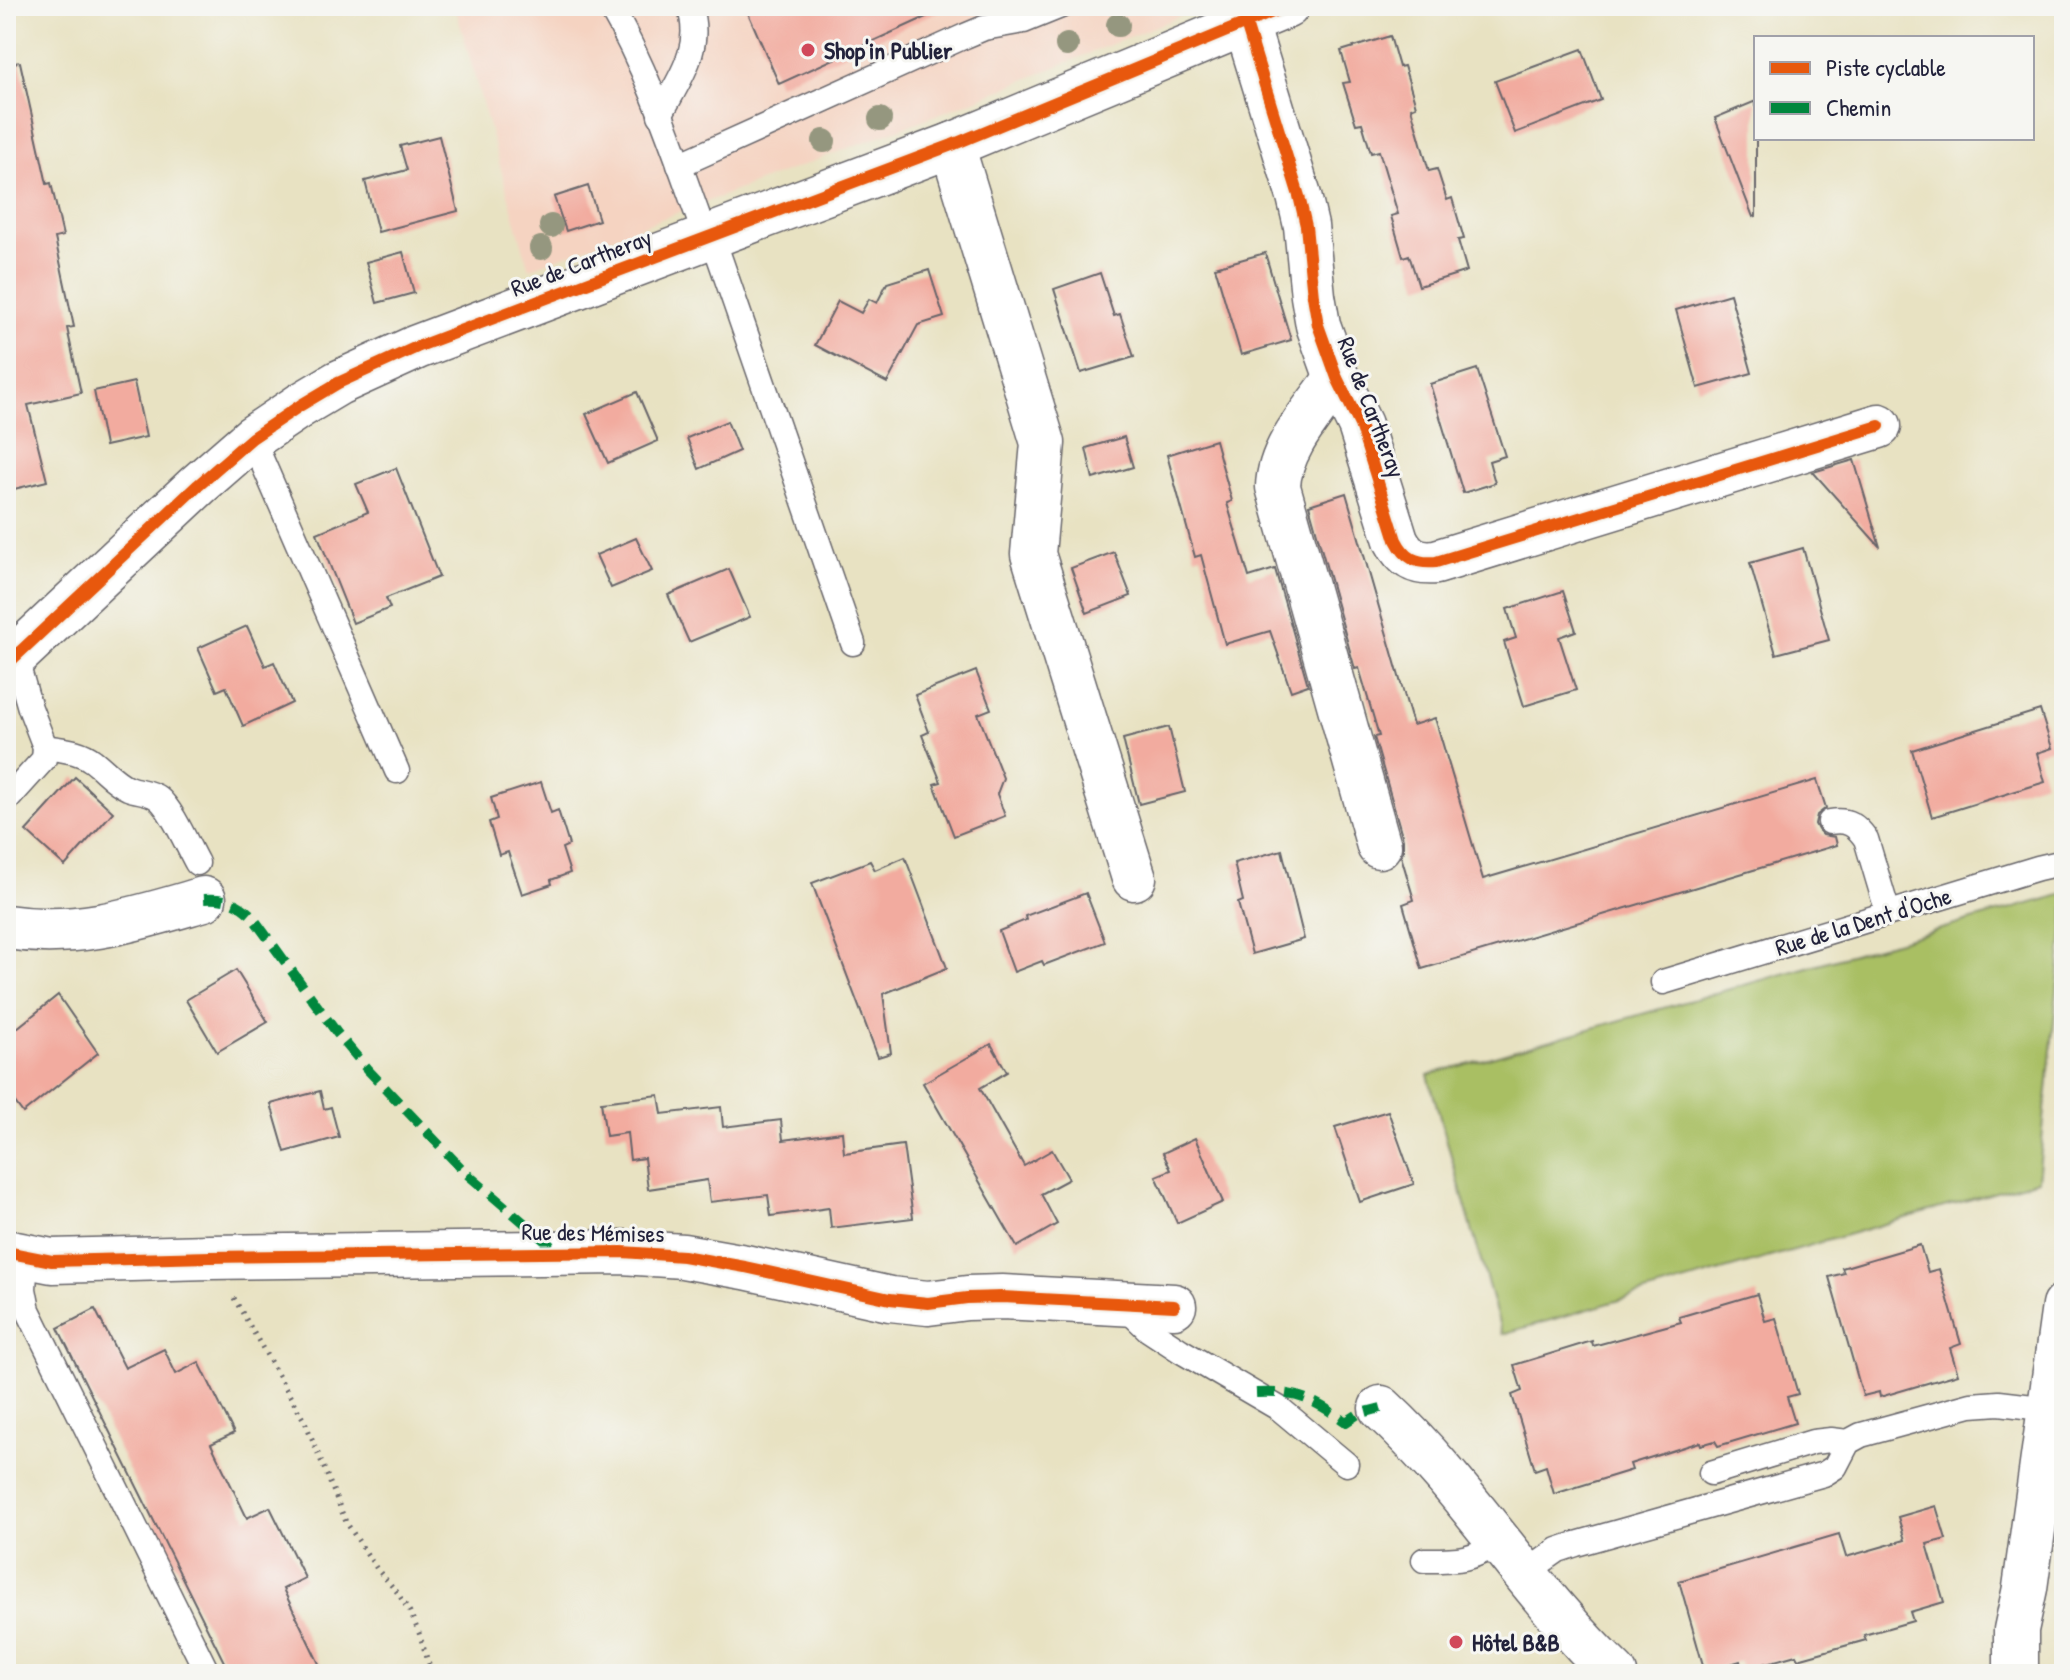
<svg xmlns="http://www.w3.org/2000/svg" width="2070" height="1680" viewBox="0 0 2070 1680" font-family="'Patrick Hand',sans-serif">
<style>
.built{fill:#f5d3c1}
.green{fill:#a9bf64;stroke:#667050;stroke-width:2}
.building{fill:#f2ab9f}
.lines{fill:none;stroke-linecap:round;stroke-linejoin:round}
.service-casing{stroke:#67656a;stroke-width:27}
.minor-casing{stroke:#67656a;stroke-width:47}
.tertiary-casing{stroke:#67656a;stroke-width:47}
.path{stroke:#67656a;stroke-width:5;stroke-dasharray:2 6;stroke-linecap:butt}
.service{stroke:#fff;stroke-width:24}
.minor{stroke:#fff;stroke-width:44}
.tertiary{stroke:#fff;stroke-width:44}
.quiet{stroke:#00873e;stroke-width:10;stroke-dasharray:20 10;stroke-linecap:butt}
.cycleway-casing{stroke:#f6f6f2;stroke-width:17}
.cycleway{stroke:#e8590c;stroke-width:12}
.tree{fill:#95977f}
.poi-dot{fill:#d1495b;stroke:#f6f6f2;stroke-width:3}
.labels{text-anchor:middle;dominant-baseline:central;stroke-width:6;stroke-linejoin:round;paint-order:stroke}
.poi-label{font-size:24px;font-weight:bold;fill:#22223b;stroke:#f6f6f2;text-anchor:start}
.street-label{font-size:24px;fill:#22223b;stroke:#f6f6f2}
</style>
<rect width="100%" height="100%" fill="#f6f6f2"/>
<filter id="ink" filterUnits="userSpaceOnUse"><feTurbulence type="fractalNoise" baseFrequency=".0125" numOctaves="2"/><feDisplacementMap in="SourceGraphic" scale="16" xChannelSelector="R" yChannelSelector="G"/><feConvolveMatrix kernelMatrix="1 2 1 2 8 2 1 2 1" color-interpolation-filters="sRGB"/></filter>
<filter id="wash" filterUnits="userSpaceOnUse"><feTurbulence type="fractalNoise" baseFrequency=".006" numOctaves="4" result="noise"/><feDisplacementMap in="SourceGraphic" scale="32" xChannelSelector="R" yChannelSelector="G"/><feGaussianBlur stdDeviation="1.8" result="paint"/><feColorMatrix in="noise" values="0 0 0 0 0 0 0 0 0 0 0 0 0 0 0 0 0 1.4 0 .05"/><feComposite in="paint" operator="in"/></filter>
<g filter="url(#wash)">
<rect width="100%" height="100%" fill="#e8e2c2"/>
<!-- built -->
<polygon class="built" points="455,6 1205,6 970,102 529,269"/>
<!-- green -->
<polygon class="green" points="2064,894 2064,921 2038,1180 1502,1334 1428,1075"/>
<g id="blocks">
<!-- building -->
<g class="building">
<polygon points="745,6 950,6 779,84"/>
<polygon points="1390,36 1399,67 1404,66 1416,106 1411,108 1429,171 1437,169 1447,200 1452,198 1464,239 1458,240 1467,271 1419,286 1409,255 1403,257 1391,216 1398,214 1379,151 1371,153 1362,123 1356,124 1343,83 1350,82 1341,51"/>
<polygon points="1582,49 1601,100 1515,133 1495,81"/>
<polygon points="20,62 47,184 51,183 63,236 55,238 74,327 67,328 81,393 28,405 47,481 6,491 6,64"/>
<polygon points="1756,101 1756,216 1753,217 1715,118"/>
<polygon points="439,136 458,211 378,232 365,181 407,170 400,146"/>
<polygon points="588,186 599,220 566,231 554,197"/>
<polygon points="403,252 414,293 377,303 366,262"/>
<polygon points="1265,253 1291,340 1241,355 1215,267"/>
<polygon points="929,270 944,317 918,325 887,383 815,345 838,301 861,313 869,299 877,303 887,283"/>
<polygon points="1100,273 1114,316 1120,314 1134,357 1081,373 1054,289"/>
<polygon points="1730,294 1752,373 1698,388 1676,310"/>
<polygon points="1477,369 1505,456 1489,461 1495,483 1463,493 1430,384"/>
<polygon points="134,382 146,437 105,446 94,391"/>
<polygon points="637,392 658,441 608,463 586,414"/>
<polygon points="727,421 739,451 699,469 687,438"/>
<polygon points="1124,437 1133,467 1093,479 1086,448"/>
<polygon points="1215,440 1232,501 1227,503 1249,577 1275,569 1308,685 1291,691 1270,631 1225,644 1201,555 1195,557 1167,455"/>
<polygon points="1854,460 1880,547 1813,472"/>
<polygon points="396,468 439,577 386,598 390,608 353,623 317,533 368,512 356,484"/>
<polygon points="1346,493 1413,725 1435,718 1483,879 1817,780 1826,808 1817,815 1815,824 1818,830 1823,835 1835,837 1837,845 1422,969 1403,904 1414,900 1401,856 1403,851 1403,839 1374,737 1379,736 1359,668 1355,669 1309,505"/>
<polygon points="636,538 652,571 611,588 596,555"/>
<polygon points="1803,548 1829,640 1776,654 1750,563"/>
<polygon points="1114,552 1131,596 1087,613 1071,568"/>
<polygon points="729,569 750,617 689,642 668,595"/>
<polygon points="1563,591 1576,631 1559,637 1576,690 1524,706 1504,642 1516,638 1507,609"/>
<polygon points="247,626 265,666 274,662 292,703 243,726 226,687 217,691 198,648"/>
<polygon points="976,671 991,709 978,714 1003,778 997,794 1005,816 954,836 934,784 941,782 922,735 929,732 915,695"/>
<polygon points="2040,710 2052,748 2037,753 2045,782 1932,817 1912,750"/>
<polygon points="1169,727 1185,792 1139,804 1123,739"/>
<polygon points="75,777 113,812 65,866 26,831"/>
<polygon points="541,782 551,813 558,810 569,845 562,848 570,873 551,880 552,884 522,894 508,852 499,855 489,822 497,819 491,798"/>
<polygon points="1282,850 1304,939 1252,954 1238,903 1243,901 1234,863"/>
<polygon points="905,857 947,968 883,994 891,1053 878,1057 812,883 870,861 875,870"/>
<polygon points="1086,893 1105,942 1044,965 1042,961 1014,972 999,931 1026,920 1025,916"/>
<polygon points="236,970 268,1022 217,1052 186,1000"/>
<polygon points="58,995 98,1053 23,1113 6,1090 6,1037"/>
<polygon points="991,1044 1007,1072 980,1088 1024,1166 1052,1150 1069,1179 1041,1194 1057,1224 1017,1247 923,1083"/>
<polygon points="320,1091 324,1109 331,1107 339,1137 285,1152 271,1104"/>
<polygon points="659,1095 662,1114 721,1107 723,1127 781,1120 783,1140 842,1132 844,1153 903,1145 913,1218 831,1228 829,1208 771,1216 768,1195 710,1202 707,1180 648,1189 644,1158 630,1160 627,1133 606,1136 601,1102"/>
<polygon points="1388,1111 1414,1184 1360,1202 1335,1127"/>
<polygon points="1195,1138 1223,1202 1177,1223 1156,1176 1171,1170 1163,1153"/>
<polygon points="1920,1245 1928,1272 1939,1269 1961,1344 1950,1348 1958,1374 1880,1397 1879,1392 1863,1396 1829,1277 1844,1273 1842,1268"/>
<polygon points="1757,1294 1765,1321 1776,1318 1798,1394 1787,1397 1795,1423 1718,1446 1715,1441 1701,1445 1700,1442 1630,1464 1632,1470 1554,1494 1546,1466 1535,1470 1512,1395 1522,1391 1514,1365 1592,1341 1593,1346 1681,1322 1679,1317"/>
<polygon points="95,1309 125,1368 164,1349 176,1374 199,1362 234,1433 211,1444 247,1518 270,1507 305,1578 283,1589 324,1674 230,1674 58,1328"/>
<polygon points="1936,1506 1946,1539 1927,1544 1944,1602 1910,1612 1913,1621 1864,1635 1866,1640 1798,1659 1796,1655 1742,1670 1740,1661 1705,1672 1679,1581 1839,1534 1846,1557 1905,1540 1898,1517"/>
</g>
</g>
</g>
<g filter="url(#ink)">
<use href="#blocks" fill-opacity="0" stroke="#67656a" stroke-width="2"/>
<g class="lines">
<!-- service casing -->
<g class="service-casing">
<g id="service">
<path d="M610 6C652 78 677 160 706 238"/>
<path d="M660 115C679 79 704 48 689 6"/>
<polyline points="679,165 965,36 984,28 1024,21 1061,6"/>
<polyline points="712,236 853,643"/>
<polyline points="252,438 397,771"/>
<path d="M45 747C62 750 79 750 93 761 105 770 114 782 128 788 138 792 149 791 158 798 172 809 188 847 197 863"/>
<polyline points="6,801 44,759 45,747 30,708 15,656"/>
<path d="M1830 822C1848 819 1856 825 1866 839L1888 913"/>
<polyline points="1663,982 2038,868 2064,862"/>
<polyline points="26,1257 24,1289 28,1310 208,1674"/>
<polyline points="1124,1306 1149,1330 1181,1351 1280,1409 1346,1464"/>
<polyline points="1711,1473 1813,1442 1831,1440 1848,1442"/>
<path d="M1424 1560C1453 1560 1475 1561 1498 1541"/>
<polyline points="1524,1574 1558,1550 1576,1544 1824,1474 1835,1467 1848,1442 1861,1435 1971,1405 1999,1403 2051,1409"/>
</g>
</g>
<!-- minor casing -->
<g class="minor-casing">
<g id="minor">
<path d="M1246 24 1299 196 1306 226 1313 296 1318 325 1337 378 1360 425 1396 540C1405 558 1416 564 1436 562L1879 426"/>
<polyline points="952,145 1043,443 1033,554 1134,878"/>
<path d="M1337 378C1315 410 1279 447 1278 487L1379 846"/>
<path d="M6 927C79 938 135 919 204 899"/>
<polyline points="6,1252 52,1261 210,1257 622,1252 683,1256 745,1267 890,1299 928,1303 967,1298 1002,1297 1174,1306"/>
<path d="M1381 1408C1468 1488 1529 1593 1615 1674"/>
<polyline points="2016,1674 2016,1630 2025,1588 2064,1306"/>
</g>
</g>
<!-- tertiary casing -->
<g class="tertiary-casing">
<polyline id="tertiary" points="6,665 198,485 252,438 301,405 338,383 417,347 952,145 1287,6"/>
</g>
<!-- path -->
<polyline class="path" points="234,1298 306,1424 346,1522 377,1569 397,1592 410,1612 419,1633 432,1674"/>
<!-- service -->
<use href="#service" class="service"/>
<!-- minor -->
<use href="#minor" class="minor"/>
<!-- tertiary -->
<use href="#tertiary" class="tertiary"/>
<!-- quiet -->
<g class="quiet">
<path d="M204 899C224 898 236 901 251 915L337 1033 367 1069 466 1173 558 1252"/>
<path d="M1256 1393C1298 1391 1312 1399 1346 1422L1358 1414 1381 1408"/>
</g>
<!-- cycleway casing -->
<g class="cycleway-casing">
<g id="cycleway">
<path d="M1246 24 1299 196 1306 226 1313 296 1318 325 1337 378 1360 425 1396 540C1405 558 1416 564 1436 562L1879 426"/>
<polyline points="6,665 198,485 252,438 301,405 338,383 417,347 952,145 1287,6"/>
<polyline points="6,1252 52,1261 210,1257 622,1252 683,1256 745,1267 890,1299 928,1303 967,1298 1002,1297 1174,1306"/>
</g>
</g>
<!-- cycleway -->
<use href="#cycleway" class="cycleway"/>
</g>
<!-- trees -->
<g class="tree">
<circle cx="1118" cy="25" r="12"/>
<circle cx="1067" cy="45" r="12"/>
<circle cx="880" cy="119" r="12"/>
<circle cx="824" cy="141" r="12"/>
<circle cx="551" cy="226" r="12"/>
<circle cx="541" cy="248" r="12"/>
</g>
</g>
<!-- markers -->
<g class="poi-dot">
<circle cx="808" cy="50" r="8"/>
<circle cx="1456" cy="1642" r="8"/>
</g>
<g class="labels">
<!-- poi labels -->
<g class="poi-label">
<text x="824" y="50">Shop'in Publier</text>
<text x="1472" y="1642">Hôtel B&amp;B</text>
</g>
<!-- street labels -->
<g class="street-label">
<text transform="translate(581 262) rotate(-21)">Rue de Cartheray</text>
<text transform="translate(1372 407) rotate(69)">Rue de Cartheray</text>
<text transform="translate(1863 921) rotate(-17)">Rue de la Dent d'Oche</text>
<text transform="translate(593 1232) rotate(1)">Rue des Mémises</text>
</g>
</g>
<!-- margin -->
<rect width="2070" height="1680" fill="none" stroke="#f6f6f2" stroke-width="32"/>
<!-- legend -->
<rect x="1754" y="36" width="280" height="104" fill="#f6f6f2" stroke="#a1a1a9" stroke-width="2"/>
<rect x="1770" y="62" width="40" height="12" fill="#e8590c" stroke="#a1a1a9" stroke-width="2"/>
<text x="1826" y="76" font-size="24" fill="#22223b">Piste cyclable</text>
<rect x="1770" y="102" width="40" height="12" fill="#00873e" stroke="#a1a1a9" stroke-width="2"/>
<text x="1826" y="116" font-size="24" fill="#22223b">Chemin</text>
</svg>
